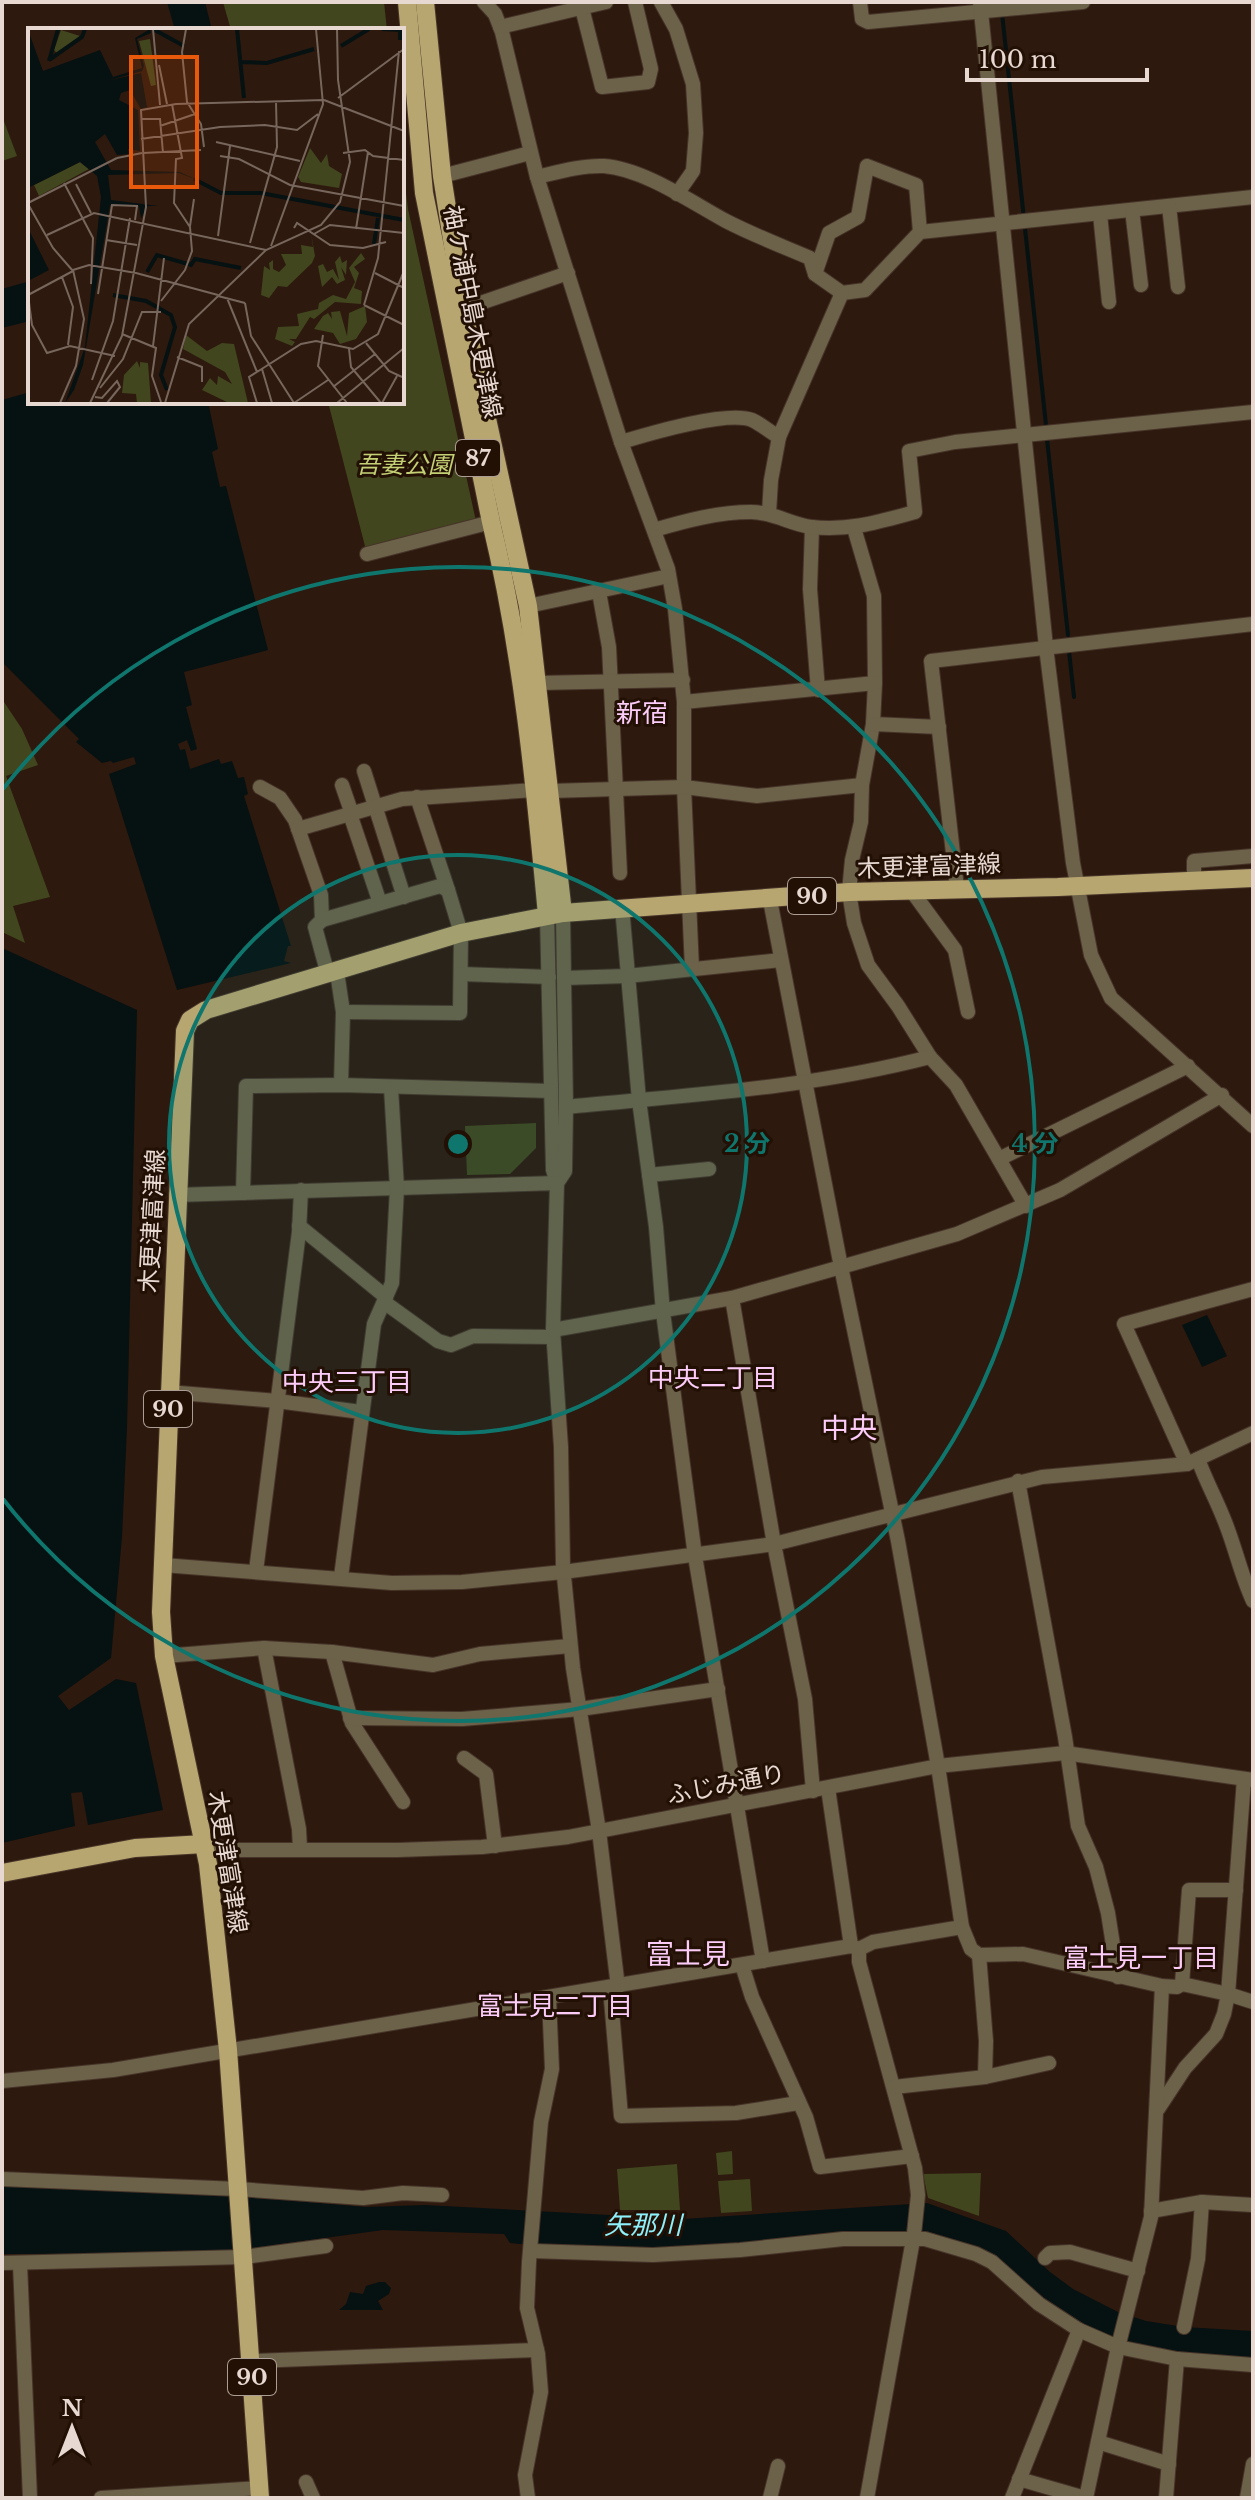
<svg xmlns="http://www.w3.org/2000/svg" width="1255" height="2500" viewBox="0 0 1255 2500" font-family="'Libre Baskerville','Noto Sans JP',serif">
<style>
.green{fill:#41461e}
.water{fill:#061112}
.lines{fill:none;stroke-linecap:round;stroke-linejoin:round}
.stream{stroke:#061112;stroke-width:4}
.minor-casing{stroke:#473429;stroke-width:16}
.major-casing{stroke:#473429;stroke-width:20}
.minor{stroke:#6b6249;stroke-width:14}
.major{stroke:#b8a670;stroke-width:18}
.ring{fill:none;stroke:#0f766e;stroke-width:4}
.labels{text-anchor:middle;dominant-baseline:central;stroke-width:6;stroke-linejoin:round;paint-order:stroke}
.shield{fill:#231005;stroke:#ac9d94;stroke-width:2}
.shield-label{font-size:22px;font-weight:bold;fill:#e7d9d1}
.street-label{font-size:24px;fill:#e7d9d1;stroke:#231005}
.park-label{font-size:24px;font-style:italic;fill:#c3d073;stroke:#231005}
.neighbourhood-label{font-size:26px;fill:#fcccf9;stroke:#231005}
.water-label{font-size:26px;font-style:italic;fill:#8df1fb;stroke:#231005}
.quarter-label{font-size:28px;fill:#fcccf9;stroke:#231005}
.inset-river{fill:none;stroke:#061112;stroke-width:4}
.inset-road{fill:none;stroke:#77665c;stroke-width:2}
.view{fill:#e8590c;fill-opacity:0.15;stroke:#e8590c;stroke-width:4}
.inset-edge{fill:none;stroke:#e7d9d1;stroke-width:4}
.centre{fill:#0f766e;stroke:#231005;stroke-width:4}
.ring-label{font-size:24px;text-anchor:middle;font-weight:bold;fill:#0f766e;stroke:#231005;stroke-width:6;stroke-linejoin:round;paint-order:stroke}
</style>
<rect width="100%" height="100%" fill="#2d190e"/>
<!-- green -->
<g class="green">
<polygon points="223,2 384,2 387,30 231,30"/>
<polygon points="2,116 17,156 2,161"/>
<polygon points="402,161 408,209 477,526 367,554 328,402 402,402"/>
<polygon points="2,699 22,729 38,765 6,776 50,897 13,906 25,943 2,932"/>
<polygon points="536,1123 536,1148 510,1174 467,1175 465,1126"/>
<polygon points="732,2151 733,2174 718,2175 716,2153"/>
<polygon points="677,2164 680,2210 620,2210 617,2169"/>
<polygon points="981,2173 979,2216 928,2198 923,2174"/>
<polygon points="750,2179 752,2211 721,2213 718,2181"/>
</g>
<!-- water -->
<g class="water">
<polygon points="167,2 205,2 212,30 175,30"/>
<polygon points="30,281 30,321 2,328 2,289"/>
<polygon points="30,392 30,402 208,402 218,449 212,452 220,487 226,486 268,650 184,672 192,705 186,707 197,749 191,751 187,740 178,744 180,750 185,749 190,769 219,759 221,764 232,761 238,778 244,777 248,794 244,796 291,946 288,946 284,961 291,963 177,990 109,774 136,764 134,757 113,763 111,761 102,763 76,742 79,739 2,662 2,400"/>
<polygon points="2,948 137,1010 127,1428 122,1537 111,1658 58,1696 69,1710 116,1679 136,1683 163,1810 88,1825 82,1792 71,1793 75,1826 2,1843"/>
<polygon points="1207,1315 1227,1356 1202,1367 1182,1325"/>
<path d="M2 2186 225 2195 366 2207 425 2205 683 2219 927 2203 1006 2231 1050 2272 1073 2289 1118 2312 1146 2321 1184 2327 1253 2331 1251 2359 1177 2355 1126 2345 1084 2327 1041 2299 977 2248 924 2231H901C773 2241 638 2258 510 2243L504 2234 383 2230 274 2245 273 2249 227 2253 2 2254Z"/>
<polygon points="379,2282 385,2282 391,2288 389,2294 378,2301 383,2310 339,2310 346,2304 350,2292 363,2294 366,2286"/>
</g>
<g class="lines">
<!-- stream -->
<g class="stream">
<polyline points="1002,13 1046,425"/>
<polyline points="1047,439 1068,635"/>
<polyline points="1069,651 1074,697"/>
</g>
<!-- minor casing -->
<g class="minor-casing">
<g id="minor">
<polyline points="484,2 495,14 502,32 537,177 621,442 668,569 675,609 684,702 684,787 692,969"/>
<polyline points="661,2 676,29 693,84 696,133 693,171 677,194"/>
<polyline points="860,2 862,19 868,22 1083,2"/>
<polyline points="980,2 1046,647 1073,863 1091,955 1111,998 1253,1126"/>
<polyline points="582,8 602,87 648,82 651,69 635,2"/>
<polyline points="500,27 606,2"/>
<polyline points="442,176 530,153"/>
<path d="M537 177C558 172 582 165 604 166 644 169 691 202 726 221 753 235 782 246 810 258L815 274 842 293 865 290 920 232 1253 197"/>
<polyline points="1169,206 1178,287"/>
<polyline points="1132,210 1141,285"/>
<polyline points="1100,214 1109,302"/>
<polyline points="815,274 829,233 858,217 867,166 916,185 920,232"/>
<polyline points="463,309 568,273"/>
<path d="M621 442C648 434 727 410 752 420 761 424 770 432 779 437"/>
<polyline points="769,513 771,480 779,437 842,293"/>
<polyline points="812,527 810,589 818,690"/>
<polyline points="854,528 874,596 875,683 873,724 862,785 861,822 852,860 849,892 854,923 868,965 898,1006 930,1057 956,1085 1026,1206"/>
<path d="M654 530C685 521 718 512 751 512 773 512 790 524 811 527 850 531 878 522 915 512L909 451 955 442 1253 412"/>
<polyline points="367,554 499,520"/>
<polyline points="599,592 609,647 620,873"/>
<polyline points="528,606 669,576"/>
<polyline points="537,683 683,680"/>
<polyline points="684,702 875,683"/>
<polyline points="873,724 939,727"/>
<polyline points="364,771 404,897"/>
<polyline points="342,785 352,814"/>
<polyline points="260,787 280,798 295,820 321,895 322,920 315,927 328,975"/>
<polyline points="550,791 684,787 757,796 862,785"/>
<polyline points="417,797 448,890"/>
<polyline points="350,814 380,903"/>
<polyline points="298,829 402,799 535,790"/>
<polyline points="1194,881 1194,861 1253,856"/>
<polyline points="957,888 931,661 1253,624"/>
<polyline points="911,890 955,950 968,1012"/>
<polyline points="770,900 841,1267 898,1541 938,1766 962,1927 873,1942 859,1949 859,1962 915,2168 918,2195 914,2234 867,2498"/>
<polyline points="622,907 639,1100 656,1227 663,1312 695,1556 763,1961"/>
<polyline points="547,915 553,1170 557,1183"/>
<polyline points="322,920 440,886 448,890 461,933 460,1013 343,1012"/>
<polyline points="337,972 343,1012 341,1085"/>
<polyline points="461,974 549,977"/>
<polyline points="564,978 627,976 781,960"/>
<path d="M566 1107C689 1095 810 1088 930 1057"/>
<polyline points="999,1159 1188,1066"/>
<polyline points="649,1175 709,1169"/>
<polyline points="557,1183 565,1171 566,1107 563,913"/>
<polyline points="243,1193 246,1086 341,1085 551,1091"/>
<polyline points="176,1195 557,1183 553,1330 561,1447 563,1566 573,1668 599,1831 618,1987"/>
<polyline points="299,1226 386,1297"/>
<polyline points="732,1298 774,1544 805,1699 813,1791"/>
<polyline points="384,1302 438,1341 451,1345 473,1336 553,1337"/>
<polyline points="553,1330 732,1298 957,1234 1060,1190 1222,1095"/>
<polyline points="168,1392 277,1401 361,1412"/>
<path d="M1198 1459C1205 1479 1215 1497 1223 1517 1235 1545 1240 1573 1253 1601"/>
<polyline points="1187,1464 1124,1324 1253,1289"/>
<polyline points="1018,1481 1065,1737 1078,1826 1096,1867 1108,1913 1118,1977"/>
<polyline points="163,1565 392,1583 462,1582 563,1572 774,1544 1042,1477 1187,1464 1253,1433"/>
<polyline points="256,1571 299,1232 301,1190"/>
<polyline points="341,1577 374,1324 392,1283 397,1188 391,1088"/>
<polyline points="264,1648 299,1829 300,1849"/>
<polyline points="332,1652 352,1723 403,1802"/>
<polyline points="164,1656 264,1648 332,1652 433,1665 480,1654 570,1646"/>
<polyline points="350,1718 462,1719 580,1709 718,1689"/>
<polyline points="464,1758 486,1774 495,1846"/>
<polyline points="1244,1779 1228,1994 1253,2002"/>
<polyline points="828,1788 851,1946"/>
<polyline points="204,1844 232,1850 398,1850 482,1847 568,1837 938,1766 1065,1753 1253,1780"/>
<polyline points="962,1927 971,1949 979,1955 1023,1954 1162,1986 1177,1987 1182,1984"/>
<polyline points="979,1955 986,2041 985,2077"/>
<polyline points="742,1965 752,1997 806,2117 820,2167 912,2156"/>
<polyline points="1182,1984 1189,1890 1236,1890"/>
<polyline points="610,1988 621,2116 736,2113 798,2103"/>
<polyline points="2,2081 113,2070 851,1946 859,1949"/>
<polyline points="894,2087 985,2077 1049,2063"/>
<polyline points="1158,2109 1185,2068 1216,2034 1224,2014 1228,1994 1182,1984"/>
<polyline points="2,2179 238,2189 363,2198 403,2193 442,2195"/>
<polyline points="1151,2211 1202,2202 1253,2205"/>
<polyline points="532,2251 653,2255 740,2250 843,2239 925,2239 976,2254 992,2262 1039,2304 1079,2330 1118,2347 1177,2359 1253,2365"/>
<polyline points="1045,2258 1050,2253 1070,2252 1138,2271"/>
<polyline points="2,2263 244,2257 326,2246"/>
<polyline points="20,2264 30,2498"/>
<polyline points="1184,2327 1198,2259 1202,2202"/>
<polyline points="251,2361 537,2350"/>
<polyline points="1098,2442 1169,2464"/>
<polyline points="1019,2479 1085,2498"/>
<polyline points="306,2482 313,2498"/>
<polyline points="101,2498 259,2488"/>
<polyline points="528,2498 525,2475 541,2392 538,2354 527,2308 529,2262 541,2122 552,2069 549,1998"/>
<polyline points="770,2498 778,2466"/>
<polyline points="1012,2498 1079,2330"/>
<polyline points="1086,2498 1118,2347 1151,2217 1162,1986"/>
<polyline points="1166,2498 1177,2359"/>
<polyline points="1247,2498 1253,2464"/>
</g>
</g>
<!-- major casing -->
<g class="major-casing">
<g id="major">
<path d="M407 2 424 193 491 522C522 650 535 784 547 915"/>
<polyline points="425,2 442,176 463,309 528,606 563,913"/>
<polyline points="2,1873 135,1848 204,1844"/>
<polyline points="260,2498 228,2050 208,1864 164,1656 161,1612 185,1031 190,1020 206,1010 461,933 563,913 849,892 1058,887 1253,878"/>
</g>
</g>
<!-- minor -->
<use href="#minor" class="minor"/>
<!-- major -->
<use href="#major" class="major"/>
</g>
<!-- distance rings -->
<circle cx="458" cy="1144" r="289" fill="#0f766e" fill-opacity=".12"/>
<g class="ring">
<circle cx="458" cy="1144" r="289"/>
<path d="M3 789A577 577 0 1 1 3 1499"/>
</g>
<g class="labels">
<!-- shield labels -->
<g class="shield">
<rect x="456" y="440" width="44" height="36" rx="6"/>
<rect x="788" y="878" width="48" height="36" rx="6"/>
<rect x="144" y="1391" width="48" height="36" rx="6"/>
<rect x="228" y="2359" width="48" height="36" rx="6"/>
</g>
<g class="shield-label">
<text x="478" y="458">87</text>
<text x="812" y="896">90</text>
<text x="168" y="1409">90</text>
<text x="252" y="2377">90</text>
</g>
<!-- street labels -->
<g class="street-label">
<text transform="translate(473 312) rotate(79)">袖ケ浦中島木更津線</text>
<text transform="translate(929 866) rotate(-2)">木更津富津線</text>
<text transform="translate(152 1221) rotate(-87)">木更津富津線</text>
<text transform="translate(726 1784) rotate(-11)">ふじみ通り</text>
<text transform="translate(228 1862) rotate(81)">木更津富津線</text>
</g>
<!-- park labels -->
<g class="park-label">
<text x="404" y="464">吾妻公園</text>
</g>
<!-- neighbourhood labels -->
<g class="neighbourhood-label">
<text x="642" y="713">新宿</text>
<text x="713" y="1378">中央二丁目</text>
<text x="347" y="1382">中央三丁目</text>
<text x="1141" y="1958">富士見一丁目</text>
<text x="555" y="2006">富士見二丁目</text>
</g>
<!-- water labels -->
<g class="water-label">
<text x="643" y="2225">矢那川</text>
</g>
<!-- quarter labels -->
<g class="quarter-label">
<text x="849" y="1428">中央</text>
<text x="688" y="1954">富士見</text>
</g>
</g>
<!-- overview -->
<g transform="translate(28 28)">
<rect width="376" height="376" fill="#2d190e"/>
<path d="M33 2 52 8 29 25 26 22ZM122 11 128 57 123 58 111 13ZM282 120 293 135 299 126 301 138 314 146 311 160 273 154 270 149ZM52 134 61 141 11 168 6 157ZM283 205 287 228 284 235 259 259 250 258 241 270 233 267 236 238 242 242 241 235 245 232V241L251 244 258 237 253 226H274L273 217 285 219ZM333 225 337 231 326 239 331 245 326 260 334 263 333 276 307 274 286 291 282 289 268 311H261L267 314 264 318 247 311 250 299 271 298 269 286 290 281 291 275 305 267 318 271 327 254 321 240ZM312 228 314 235 319 232 318 247 313 239 317 252 309 256 304 249 294 259 290 238 295 236 299 244 305 241 311 252 307 234ZM337 278 339 294 328 311 312 316 305 305 286 301 295 288 300 285 304 291 303 284 312 283 319 308 321 285ZM158 307 179 323 194 315 206 316 220 375H201L174 362 182 350 189 357 190 348 204 356 197 344 155 321ZM109 333 112 340V334L120 335 123 375H109L108 366 94 365 96 347Z" fill="#41461e"/>
<path d="M122 1 123 5 109 11 116 38 114 43 79 53 113 45 119 79 113 81 102 62 93 65 91 72 110 82 112 123 100 121 101 126 89 127 77 106 67 114 83 142 152 144 169 152 151 145 80 147 83 172 130 178H120L113 190 111 178 82 177 55 337 46 362 37 375 57 319 73 169 69 148 52 134 0 160V2L15 43 72 22 85 49 114 40 107 10ZM0 200 21 242 0 253Z" fill="#061112"/>
<path class="inset-river" d="M125 1 156 18M209 1 216 70M354 1 372 2V12M313 18 341 1M21 32 54 9 57 1M21 33 30 1M212 34 239 35 286 21M166 151 193 165H233L376 192M346 216 350 190M119 244 129 227 163 237 167 231 213 240M85 267 118 273 143 287 147 299 133 347 139 362"/>
<path class="inset-road" d="M125 1 132 77M158 1 154 24 159 74 173 96 176 119M131 37 139 76M310 70 376 21M296 72 376 103M114 91H132L135 125M132 98 167 86M113 111 192 99 237 97 269 102 290 86M188 114 272 133M168 122 169 153M115 125 173 122M315 125 337 122 345 128 376 132M192 128 211 131 262 157 376 178M89 130 114 125M36 155 65 210 63 256M48 156 63 185M0 175 89 130M0 176 25 220 45 243M162 198 166 171M266 200 269 195 302 217 335 220 358 214M328 201 340 124M286 206 302 197 376 205M19 207 66 185 238 222M190 208 202 118M78 212 109 217M222 215 249 119 248 73M243 218 295 76 288 1M347 245 376 260M34 249 45 279 40 317M70 266 84 177 109 178 107 192M0 267 4 297 19 325 42 318 87 328M0 267 45 243M190 268 217 275M199 270 229 344M133 273 157 242 164 223 162 199 146 175 148 131 154 130 144 76M217 275 223 308 266 375M336 277 350 230 371 23M336 277 376 297M94 306 128 320 124 348 133 374M295 307 290 338 319 375M338 315 361 343 374 349M125 318 136 230M321 321 323 339 353 375M149 329 174 339V354M234 341 244 375M64 352 85 293 102 190M305 359 347 326M72 360 95 331 114 284H133M67 369 74 370 89 353 92 359 79 375M32 375 48 338 56 291 45 242 61 237 108 245 190 267M62 375 94 308 118 179 113 82 148 76 296 72M137 375 161 296 238 222 293 197 312 174 322 134 310 52 309 1M229 375 221 349 273 316 288 313 325 321 350 306 376 243M266 375 300 352M309 375 376 320M354 375 369 348"/>
<path class="view" d="M103 29H169V159H103Z"/>
<rect width="376" height="376" class="inset-edge"/>
</g>
<circle cx="458" cy="1144" r="12" class="centre"/>
<g class="ring-label">
<text x="747" y="1152">2 分</text>
<text x="1035" y="1152">4 分</text>
</g>
<!-- border -->
<rect width="1255" height="2500" fill="none" stroke="#e7d9d1" stroke-width="8"/>
<!-- north arrow -->
<g transform="translate(72 2428)" stroke="#231005" stroke-width="6" paint-order="stroke">
<path d="M0-6L14 30L0 20L-14 30Z" fill="#e7d9d1"/>
<text y="-12" font-size="22" font-weight="bold" text-anchor="middle" fill="#e7d9d1">N</text>
</g>
<!-- scale -->
<path d="M967 68v12h180v-12" fill="none" stroke="#e7d9d1" stroke-width="4"/>
<text x="979" y="68" font-size="24" fill="#e7d9d1" stroke="#231005" stroke-width="6" paint-order="stroke">100 m</text>
</svg>
